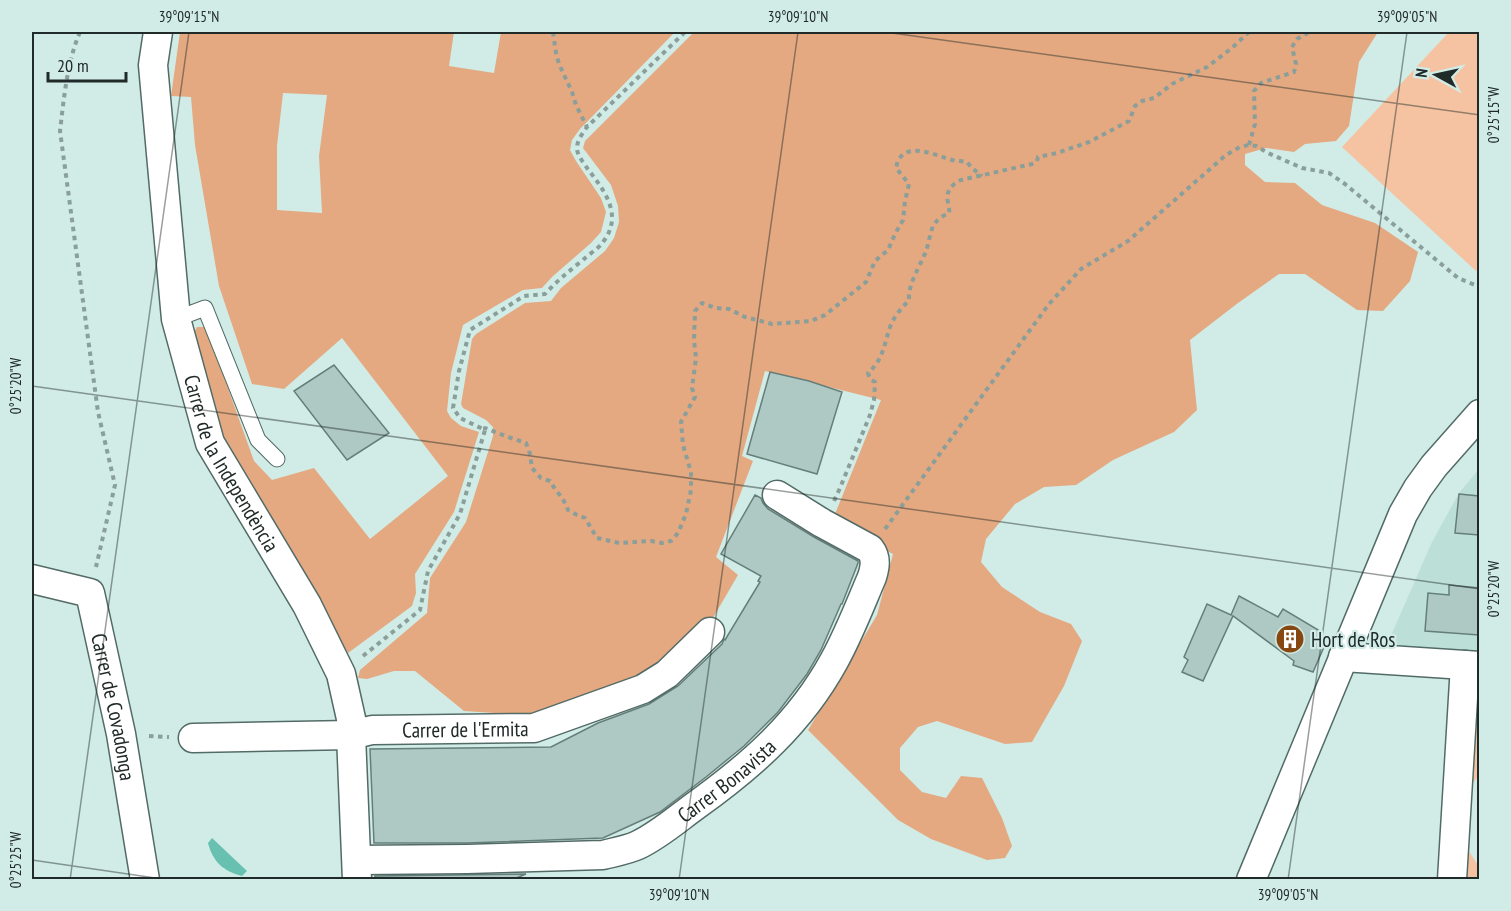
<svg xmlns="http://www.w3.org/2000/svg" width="1511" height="911" viewBox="0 0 1511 911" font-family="'PT Sans Narrow',sans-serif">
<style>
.built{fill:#bcdfd8}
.green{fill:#f5c3a1}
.forest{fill:#e4a981;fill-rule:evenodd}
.water{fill:#68c0b1}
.building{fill:#aec9c3;stroke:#657e79;stroke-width:1.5}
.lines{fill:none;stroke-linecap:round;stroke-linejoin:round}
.lane-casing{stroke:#536b66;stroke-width:17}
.street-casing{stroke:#536b66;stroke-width:31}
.path{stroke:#8a9e9a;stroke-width:4;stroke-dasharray:4.5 4.5;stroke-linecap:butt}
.lane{stroke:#fff;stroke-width:15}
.street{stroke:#fff;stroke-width:28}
.ticks{fill:none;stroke:#202a28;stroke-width:1.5;stroke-opacity:0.45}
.labels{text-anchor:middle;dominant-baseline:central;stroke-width:4.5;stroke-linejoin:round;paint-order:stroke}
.street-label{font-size:21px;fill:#202a28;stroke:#d1ece6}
.poi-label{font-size:21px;fill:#202a28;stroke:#d1ece6;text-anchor:start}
.neatline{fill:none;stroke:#202a28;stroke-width:2}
.ticks-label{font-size:15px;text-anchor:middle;fill:#202a28}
</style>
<rect width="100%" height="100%" fill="#d1ece6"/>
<!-- built -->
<polygon class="built" points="1479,469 1479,654 1386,647 1432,542 1459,493"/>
<!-- green -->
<g class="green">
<polygon points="1449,32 1479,32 1480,268 1476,271 1342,147"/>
<polygon points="1476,679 1479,679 1479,775 1466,792"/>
<polygon points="1467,848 1479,867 1479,879 1465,880"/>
</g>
<!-- forest -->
<g class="forest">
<path d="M180 32H454L449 66 494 73 501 32H675L580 129 572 140 570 150 576 161 601 198 606 212 601 232 591 243 552 277 542 288 523 290 463 325 451 373 447 411 451 418 461 426 479 432 454 512 415 574 416 593 412 606 348 653 219 432 192 336 197 327H206L254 461 272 480 314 468 370 539 448 476 342 338 284 389 252 384 219 286 195 145 191 97 171 96ZM283 93 327 95 319 156 322 213 277 210V146Z"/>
<polygon points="694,32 1378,32 1359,62 1349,126 1336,141 1305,144 1294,152 1266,148 1245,154 1245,165 1265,182 1295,183 1322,205 1375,223 1418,252 1410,281 1383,311 1357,310 1305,274 1279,274 1238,303 1190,340 1197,410 1174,432 1113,460 1076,485 1044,487 1015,504 986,539 981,562 1002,587 1040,612 1071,624 1082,641 1064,686 1032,742 1005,744 937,721 918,727 900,748 900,770 922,792 946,798 961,776 982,778 1002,818 1012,846 1005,858 987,860 931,839 898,820 808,730 877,615 893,554 831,524 881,400 765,371 742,456 753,461 716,557 738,575 710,623 664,670 580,706 523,715 464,711 415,671 394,671 367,679 358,678 360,670 427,613 430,578 466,522 493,436 493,427 486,420 463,408 461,404 472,339 476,334 525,303 551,301 561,288 605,251 614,238 619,222 618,206 611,185 583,148 585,141"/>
</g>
<!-- water -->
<path class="water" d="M212 838 247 871 242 876C223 871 213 862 208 843Z"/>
<!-- building -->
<g class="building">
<polygon points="334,365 389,433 347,460 294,391"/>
<polygon points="770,372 809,381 842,392 817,474 747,454"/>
<polygon points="1459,494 1479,496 1479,535 1455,533"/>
<polygon points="755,495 761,498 763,503 768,509 814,537 858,561 858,563 842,604 841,604 821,650 807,674 778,712 744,746 706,777 660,812 603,838 467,843 374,843 370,749 551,747 598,723 649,704 678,686 722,644 724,639 725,640 760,582 758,581 761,576 721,554"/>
<polygon points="1449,585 1479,588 1479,635 1425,631 1428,593 1449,595"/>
<polygon points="1239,596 1278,617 1283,609 1320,631 1316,640 1324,647 1313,672 1293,665 1294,661 1233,616 1203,681 1182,672 1188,660 1184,657 1207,604 1231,615"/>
<polygon points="526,874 514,879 375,879 375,876"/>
</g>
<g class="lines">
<!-- lane casing -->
<g class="lane-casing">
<polyline id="lane" points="176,319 205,308 258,440 277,459"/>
</g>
<!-- street casing -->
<g class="street-casing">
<g id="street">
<path id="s1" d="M158 32 153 65 176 319 210 443 307 605 341 674 352 723 351 735 357 880"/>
<path id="s2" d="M32 579 90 593 121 734 145 880"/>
<polyline points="1343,657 1480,666"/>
<path id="s3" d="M193 738 351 735 372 730 534 728 643 689 667 674 710 632"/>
<path id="s4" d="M357 860 467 859 603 855C615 852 627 850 638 845 659 835 677 819 695 806 752 765 800 723 834 661 849 634 860 605 872 577 875 567 877 558 870 549L822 523 777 495"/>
<polyline points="1251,880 1403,514 1418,488 1434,466 1480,414"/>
<polyline points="1452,880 1465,665"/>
</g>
</g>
<!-- path -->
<g class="path">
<path d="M80 32C67 62 64 98 60 131L98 412 115 485 96 567"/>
<polyline points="553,32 556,53 559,64 572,92 576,105 587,127"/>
<polyline points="1249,145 1255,124 1254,91 1261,83 1294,72 1296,64 1292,47 1297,39 1309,32"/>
<path d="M485 430V428L508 437 526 443 530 454 532 468 541 478 550 481 555 489 563 499 568 510 577 515 585 518 597 538 619 543 651 541 662 543 671 541 678 533 686 514 691 490V472L683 445 681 422 695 397 692 388 696 358 694 340 695 311 702 303 716 308 729 309 745 317 772 324 811 321 825 315 866 282 875 261 888 250 895 234 903 220 905 201 909 184 896 168C897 165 897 162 899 159 910 142 937 156 952 160 957 161 962 161 967 162L972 168 982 176"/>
<path d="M834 501 840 488 870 415 874 400 875 382 870 379 868 373C883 360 884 345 890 327 894 316 902 308 909 300 908 283 920 267 926 251 929 243 930 232 934 224 938 219 944 215 949 213 950 209 948 206 948 202 945 192 952 184 961 180L1032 164 1037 161 1038 157 1057 153 1089 142 1129 121 1135 106 1142 101 1154 98 1172 84 1207 67 1232 48 1249 32"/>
<polyline points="885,529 1049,304 1081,269 1128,241 1226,155 1240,147 1249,145 1256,146 1268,153 1302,168 1329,173 1345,184 1458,278 1475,285 1480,282"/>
<path d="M363 656 420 610 428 571 460 514 485 430 460 418 453 408 459 371 470 330 524 296 545 294C557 281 569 271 583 260 589 254 598 249 603 242 624 215 604 190 587 168 583 162 577 155 577 148 577 140 583 133 587 127L685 32"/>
<polyline points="149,736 169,737"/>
</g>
<!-- lane -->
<use href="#lane" class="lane"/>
<!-- street -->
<use href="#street" class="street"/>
</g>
<!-- ticks -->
<path class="ticks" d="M885 32 1480 115M32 386 1480 589M32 860 169 880M70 880 189 32M679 880 798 32M1288 880 1407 32"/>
<!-- icons -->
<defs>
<g id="building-disc" transform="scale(1.5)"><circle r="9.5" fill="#874710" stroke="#d1ece6"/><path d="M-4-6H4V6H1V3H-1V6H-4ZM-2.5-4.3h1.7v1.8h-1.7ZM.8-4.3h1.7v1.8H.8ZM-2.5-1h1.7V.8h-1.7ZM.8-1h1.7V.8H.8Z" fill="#fff"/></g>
</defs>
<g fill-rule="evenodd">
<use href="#building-disc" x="1290" y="639"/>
</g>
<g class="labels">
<!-- street labels -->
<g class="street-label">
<text stroke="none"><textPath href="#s1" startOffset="444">Carrer de la Independència</textPath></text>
<text stroke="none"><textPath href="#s2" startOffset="176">Carrer de Covadonga</textPath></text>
<text stroke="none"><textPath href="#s3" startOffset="273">Carrer de l'Ermita</textPath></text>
<text stroke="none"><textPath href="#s4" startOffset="392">Carrer Bonavista</textPath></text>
</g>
<!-- poi labels -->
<g class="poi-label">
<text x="1311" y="639">Hort de Ros</text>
</g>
</g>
<!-- border -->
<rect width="1511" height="911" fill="none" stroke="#d1ece6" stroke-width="66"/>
<!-- north arrow -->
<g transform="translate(1436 75) rotate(278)" stroke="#d1ece6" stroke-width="4.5" paint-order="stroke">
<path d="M0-4.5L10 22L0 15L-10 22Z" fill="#202a28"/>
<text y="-9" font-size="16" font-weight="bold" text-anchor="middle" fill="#202a28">N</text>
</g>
<!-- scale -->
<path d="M48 72v9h78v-9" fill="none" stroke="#202a28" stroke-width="3"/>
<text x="57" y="72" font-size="18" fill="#202a28" stroke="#d1ece6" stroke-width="4.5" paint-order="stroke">20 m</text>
<rect x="33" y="33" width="1445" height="845" class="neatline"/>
<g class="ticks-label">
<text x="189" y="22">39°09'15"N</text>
<text x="798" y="22">39°09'10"N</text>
<text x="1407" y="22">39°09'05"N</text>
<text transform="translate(1494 115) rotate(-90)" y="5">0°25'15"W</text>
<text transform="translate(16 386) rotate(-90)" y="5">0°25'20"W</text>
<text transform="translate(1494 589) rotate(-90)" y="5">0°25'20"W</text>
<text transform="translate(16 860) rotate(-90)" y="5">0°25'25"W</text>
<text x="679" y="900">39°09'10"N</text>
<text x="1288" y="900">39°09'05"N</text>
</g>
</svg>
